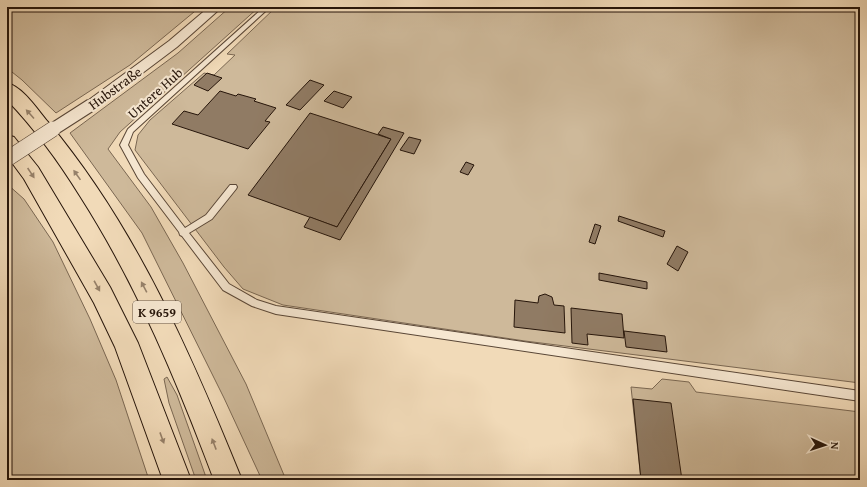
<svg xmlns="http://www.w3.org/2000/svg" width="867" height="487" viewBox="0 0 867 487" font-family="'Gentium Book Plus',serif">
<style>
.green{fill:#ceb99a;stroke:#7a6752}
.building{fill:#907b64;stroke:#26150a}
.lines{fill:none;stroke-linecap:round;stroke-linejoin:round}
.service-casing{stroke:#594636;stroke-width:2}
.minor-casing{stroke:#594636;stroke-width:2}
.primary-casing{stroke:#26150a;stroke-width:2}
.service{fill:#f6e7d1;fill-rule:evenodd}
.minor{fill:#f6e7d1;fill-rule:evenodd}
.primary{fill:#f1dab8;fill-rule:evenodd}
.minor-bridge-far1-casing{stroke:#594636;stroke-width:14;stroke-linecap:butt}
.minor-bridge-casing{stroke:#594636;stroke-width:16;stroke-linecap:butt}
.minor-bridge-far1{stroke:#f6e7d1;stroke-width:12}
.minor-bridge{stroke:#f6e7d1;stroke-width:15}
.oneway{fill:#96816a}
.labels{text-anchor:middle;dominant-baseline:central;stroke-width:4;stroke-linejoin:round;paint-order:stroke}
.shield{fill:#f6e7d1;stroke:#645446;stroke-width:1}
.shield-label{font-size:13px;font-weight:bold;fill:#26150a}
.street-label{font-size:14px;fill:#26150a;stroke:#f6e7d1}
</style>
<rect width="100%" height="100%" fill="#f1dab8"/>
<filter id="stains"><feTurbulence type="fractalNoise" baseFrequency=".005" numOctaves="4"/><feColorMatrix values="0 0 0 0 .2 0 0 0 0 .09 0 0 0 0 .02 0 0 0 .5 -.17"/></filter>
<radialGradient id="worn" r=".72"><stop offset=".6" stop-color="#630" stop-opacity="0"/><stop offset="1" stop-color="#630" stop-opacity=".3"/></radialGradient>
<!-- green -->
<g class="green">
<polygon points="7,7 200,7 130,65 56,113 22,80 7,68"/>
<polygon points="230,7 259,7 120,132 108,149 151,207 183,263 246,384 286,480 262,480 224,398 142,233 70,133 178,53"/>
<polygon points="276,7 860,7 860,383 525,341 283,305 243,289 224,267 135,150 138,135 150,120 204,73 214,75 235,55 227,54"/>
<polygon points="7,184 24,199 53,242 90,319 116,380 149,480 7,480"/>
<polygon points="167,377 177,395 207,480 196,480 169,403 164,379"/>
<polygon points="662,379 689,382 696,392 860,412 860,480 641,480 631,387 652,389"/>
</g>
<!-- building -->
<g class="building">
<polygon points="207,73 222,78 208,91 194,85"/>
<polygon points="310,80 324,85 300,110 286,105"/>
<polygon points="220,91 236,96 238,94 256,99 254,101 276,108 265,121 270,122 248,149 172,124 184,111 198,115"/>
<polygon points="334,91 352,97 343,108 324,101"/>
<polygon points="310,113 391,139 337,227 248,195"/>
<polygon points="383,127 404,133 340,240 304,227 310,217 337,227 391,139 378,134"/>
<polygon points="409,137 421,140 414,154 400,150"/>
<polygon points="466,162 474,165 468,175 460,172"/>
<polygon points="619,216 665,231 663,237 618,221"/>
<polygon points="595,224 601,226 595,244 589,242"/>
<polygon points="677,246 688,252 678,271 667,264"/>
<polygon points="599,273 647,282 647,289 599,280"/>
<polygon points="545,294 552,297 554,305 564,306 565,333 514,327 515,300 538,303 539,296"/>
<polygon points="571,308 622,314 624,338 587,334 588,345 572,343"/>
<polygon points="624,331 665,336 667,352 626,347"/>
<polygon points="633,399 671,403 682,480 641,480"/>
</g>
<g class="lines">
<!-- service casing -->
<g class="service-casing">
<polygon id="service" points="264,7 270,7 133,132 128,145 144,174 185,228 206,215 230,185 236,185 237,187 236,189 212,219 189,233 229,284 257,300 276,306 860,391 860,401 276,314 252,306 223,290 182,236 180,235 179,232 138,178 120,145 128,129"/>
</g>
<!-- minor casing -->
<g class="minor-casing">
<polygon id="minor" points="209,7 222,7 177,47 96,108 86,108 84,105 86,102 169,41"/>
</g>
<!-- primary casing -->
<g class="primary-casing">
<g id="primary">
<path d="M7 83C23 87 37 109 48 122 136 227 191 354 242 480H214C177 382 137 285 80 196 59 162 35 129 7 100Z"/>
<polygon points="7,135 14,137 38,167 110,287 138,343 191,480 163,480 115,347 94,303 24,179 7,156"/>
</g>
</g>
<!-- service -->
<use href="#service" class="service"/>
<!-- minor -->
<use href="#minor" class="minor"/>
<!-- primary -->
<use href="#primary" class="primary"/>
<!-- minor-bridge-far1 casing -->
<g class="minor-bridge-far1-casing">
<polyline id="minor-bridge-far1" points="52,130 91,105"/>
</g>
<!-- minor-bridge casing -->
<g class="minor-bridge-casing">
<polyline id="minor-bridge" points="7,159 53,129"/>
</g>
<!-- minor-bridge-far1 -->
<use href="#minor-bridge-far1" class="minor-bridge-far1"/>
<!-- minor-bridge -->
<use href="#minor-bridge" class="minor-bridge"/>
</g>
<!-- one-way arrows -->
<defs><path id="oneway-solid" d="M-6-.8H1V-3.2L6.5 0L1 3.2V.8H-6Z"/></defs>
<g class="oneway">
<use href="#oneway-solid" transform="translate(30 114) rotate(-132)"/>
<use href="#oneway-solid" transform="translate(31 173) rotate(56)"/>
<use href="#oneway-solid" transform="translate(77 175) rotate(-125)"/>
<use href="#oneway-solid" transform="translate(97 286) rotate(61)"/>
<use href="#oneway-solid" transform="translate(144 287) rotate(-118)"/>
<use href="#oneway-solid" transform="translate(162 438) rotate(70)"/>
<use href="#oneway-solid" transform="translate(214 444) rotate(-111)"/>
</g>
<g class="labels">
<!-- shield labels -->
<rect class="shield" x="133" y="301" width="48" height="22" rx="3"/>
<g class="shield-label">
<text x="157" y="312">K 9659</text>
</g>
<!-- street labels -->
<g class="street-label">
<text transform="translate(115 88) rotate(-36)">Hubstraße</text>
<text transform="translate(155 93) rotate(-42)">Untere Hub</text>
</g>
</g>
<!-- margin -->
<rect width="867" height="487" fill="none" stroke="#f1dab8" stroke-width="24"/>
<rect x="8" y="8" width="851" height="471" fill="none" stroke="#26150a" stroke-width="2"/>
<rect x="12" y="12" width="843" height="463" fill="none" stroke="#26150a"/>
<!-- north arrow -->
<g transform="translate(825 445) rotate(93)" stroke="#f6e7d1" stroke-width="3" paint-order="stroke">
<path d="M0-3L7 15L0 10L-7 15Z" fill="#26150a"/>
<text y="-6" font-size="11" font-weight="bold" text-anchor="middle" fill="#26150a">N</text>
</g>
<rect width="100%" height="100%" filter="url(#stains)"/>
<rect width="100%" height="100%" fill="url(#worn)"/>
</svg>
